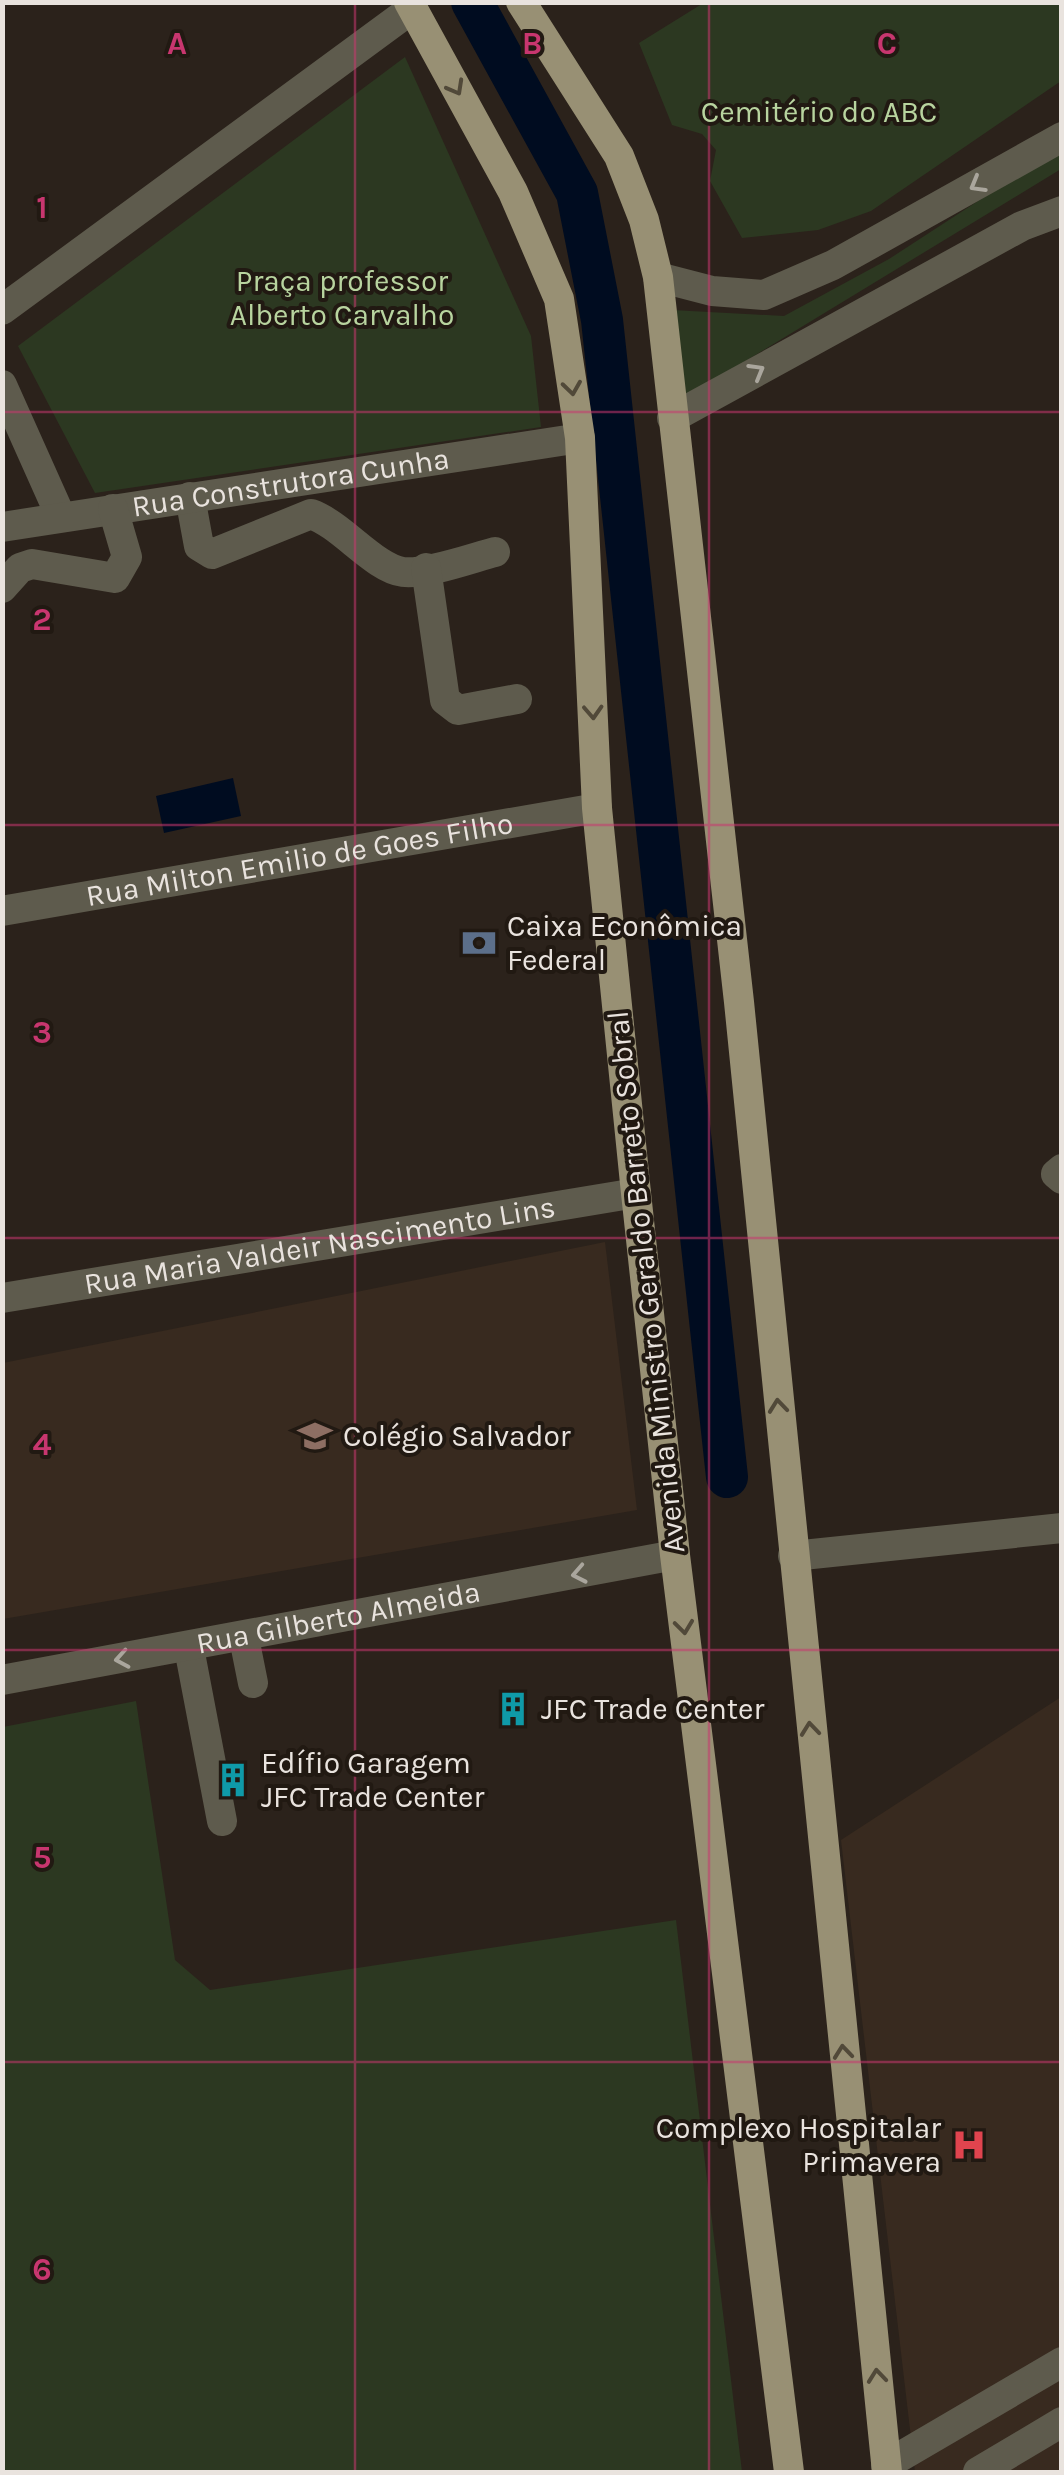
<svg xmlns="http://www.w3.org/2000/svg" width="1064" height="2475" viewBox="0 0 1064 2475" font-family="Karla,sans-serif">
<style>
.built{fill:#382a1f}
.green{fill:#2c3821}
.water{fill:#000c20}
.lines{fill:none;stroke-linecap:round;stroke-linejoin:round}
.canal{stroke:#000c20;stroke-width:42}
.minor{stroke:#5e5b4d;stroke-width:30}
.major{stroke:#989074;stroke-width:30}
.oneway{stroke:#514939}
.oneway2{stroke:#aaa69d}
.grid{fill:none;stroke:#c8366f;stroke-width:2.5;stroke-opacity:0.55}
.labels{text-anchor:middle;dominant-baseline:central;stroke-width:8;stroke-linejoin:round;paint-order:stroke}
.park-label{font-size:30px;fill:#b8d49f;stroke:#211912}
.street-label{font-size:30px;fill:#e9e3de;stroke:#211912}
.poi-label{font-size:30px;fill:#e9e3de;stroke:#211912;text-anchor:start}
.grid-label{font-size:32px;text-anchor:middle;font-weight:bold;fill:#c8366f;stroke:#211912;stroke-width:8;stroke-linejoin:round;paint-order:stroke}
</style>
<rect width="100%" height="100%" fill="#2b221b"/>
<!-- built -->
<g class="built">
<polygon points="605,1242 637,1510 3,1619 3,1363"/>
<polygon points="1061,1697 1061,2472 915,2472 841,1840"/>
</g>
<!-- green -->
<g class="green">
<polygon points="705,2 1061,3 1061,81 871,211 818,230 742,238 710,181 716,150 702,134 672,125 639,43"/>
<polygon points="405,57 531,336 541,427 95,493 18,346"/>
<polygon points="1061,147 1061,169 680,401 672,310 784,316 889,259"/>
<polygon points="136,1701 175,1960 210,1990 676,1920 742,2472 3,2472 3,1727"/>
</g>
<!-- water -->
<polygon class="water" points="233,778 241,816 164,833 156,796"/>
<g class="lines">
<!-- canal -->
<polyline class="canal" points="472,2 577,193 602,320 727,1477"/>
<!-- minor -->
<g class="minor">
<polyline points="658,277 712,291 764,295 833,265 1062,137"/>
<polyline points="2,310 413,8"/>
<polyline points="2,385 61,517"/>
<polyline points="672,418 1022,226 1062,211"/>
<path d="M190 497 199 546 212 554 311 514C342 525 374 568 403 572 425 575 472 558 495 552"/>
<path id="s1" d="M2 527 580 438"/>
<polyline points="426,568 445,700 458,710 517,699"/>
<polyline points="2,588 20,568 32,564 115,578 127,557 113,509"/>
<path id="s2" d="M2 911 597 808"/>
<polyline points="1062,1169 1056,1174 1062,1179"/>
<path id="s3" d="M2 1298 636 1193"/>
<polyline points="793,1556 1062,1528"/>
<polyline points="244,1638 253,1683"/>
<polyline points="189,1648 222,1821"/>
<path id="s4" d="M2 1680 675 1555"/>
<polyline points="886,2465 1062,2362"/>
<polyline points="978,2472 1062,2422"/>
</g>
<!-- major -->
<g class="major">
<polyline points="409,2 513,192 559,299 580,438 597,808 636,1193 675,1555 789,2472"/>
<polyline points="521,2 619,156 644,220 658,277 739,1002 887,2472"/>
</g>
</g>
<!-- one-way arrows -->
<defs><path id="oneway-chevron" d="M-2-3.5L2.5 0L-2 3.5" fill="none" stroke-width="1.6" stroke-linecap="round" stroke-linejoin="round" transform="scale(2.5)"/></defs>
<g class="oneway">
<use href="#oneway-chevron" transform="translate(456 88) rotate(61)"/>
<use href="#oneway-chevron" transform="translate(572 388) rotate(82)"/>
<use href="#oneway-chevron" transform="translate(593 712) rotate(87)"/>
<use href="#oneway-chevron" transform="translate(778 1406) rotate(-96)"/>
<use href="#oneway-chevron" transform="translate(684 1627) rotate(83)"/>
<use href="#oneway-chevron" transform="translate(810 1729) rotate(-96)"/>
<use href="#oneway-chevron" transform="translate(843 2052) rotate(-96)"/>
<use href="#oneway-chevron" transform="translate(877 2376) rotate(-96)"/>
</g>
<g class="oneway2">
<use href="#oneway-chevron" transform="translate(977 185) rotate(150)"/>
<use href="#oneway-chevron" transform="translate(757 371) rotate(-30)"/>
<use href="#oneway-chevron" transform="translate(579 1574) rotate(169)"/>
<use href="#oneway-chevron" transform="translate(122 1659) rotate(170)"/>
</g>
<!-- grid -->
<path class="grid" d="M355 2V2472M709 2V2472M2 412H1062M2 825H1062M2 1238H1062M2 1650H1062M2 2062H1062"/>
<!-- icons -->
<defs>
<g id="bank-bare" transform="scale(2.7)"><path d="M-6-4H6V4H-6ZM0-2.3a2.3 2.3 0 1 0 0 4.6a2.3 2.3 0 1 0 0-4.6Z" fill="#5c6f8a" stroke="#211912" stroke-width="2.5" paint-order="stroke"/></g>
<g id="school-bare" transform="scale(2.7)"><path d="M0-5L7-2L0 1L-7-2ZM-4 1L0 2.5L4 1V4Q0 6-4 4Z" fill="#8d6e63" stroke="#211912" stroke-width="2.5" paint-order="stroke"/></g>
<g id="building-bare" transform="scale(2.7)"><path d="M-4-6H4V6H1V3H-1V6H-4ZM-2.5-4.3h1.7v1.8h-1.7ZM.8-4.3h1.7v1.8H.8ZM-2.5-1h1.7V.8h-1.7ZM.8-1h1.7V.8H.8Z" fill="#0f9aa8" stroke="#211912" stroke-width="2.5" paint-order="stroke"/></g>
<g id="hospital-bare" transform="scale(2.7)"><path d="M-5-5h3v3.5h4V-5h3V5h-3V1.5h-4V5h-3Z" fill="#e0444e" stroke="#211912" stroke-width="2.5" paint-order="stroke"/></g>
</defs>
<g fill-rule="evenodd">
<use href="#bank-bare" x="479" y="943"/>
<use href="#school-bare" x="315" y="1436"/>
<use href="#building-bare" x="513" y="1709"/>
<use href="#building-bare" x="233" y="1780"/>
<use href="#hospital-bare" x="969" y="2145"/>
</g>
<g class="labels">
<!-- park labels -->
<g class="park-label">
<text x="819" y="112">Cemitério do ABC</text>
<text x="342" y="281">Praça professor<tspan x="342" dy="34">Alberto Carvalho</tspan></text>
</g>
<!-- street labels -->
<g class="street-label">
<text stroke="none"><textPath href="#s1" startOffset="292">Rua Construtora Cunha</textPath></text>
<text stroke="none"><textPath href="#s2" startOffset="302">Rua Milton Emilio de Goes Filho</textPath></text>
<text stroke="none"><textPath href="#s3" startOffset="322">Rua Maria Valdeir Nascimento Lins</textPath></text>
<text transform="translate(646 1282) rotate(-96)">Avenida Ministro Geraldo Barreto Sobral</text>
<text stroke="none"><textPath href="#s4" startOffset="342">Rua Gilberto Almeida</textPath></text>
</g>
<!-- poi labels -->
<g class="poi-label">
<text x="507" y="926">Caixa Econômica<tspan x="507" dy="34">Federal</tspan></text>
<text x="343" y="1436">Colégio Salvador</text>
<text x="541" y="1709">JFC Trade Center</text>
<text x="261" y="1763">Edífio Garagem<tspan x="261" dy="34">JFC Trade Center</tspan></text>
<text x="941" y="2128" text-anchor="end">Complexo Hospitalar<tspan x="941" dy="34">Primavera</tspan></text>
</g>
</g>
<g class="grid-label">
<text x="177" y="54">A</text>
<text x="532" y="54">B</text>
<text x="887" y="54">C</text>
<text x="42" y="218">1</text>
<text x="42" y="630">2</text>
<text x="42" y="1043">3</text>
<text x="42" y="1455">4</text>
<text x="42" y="1868">5</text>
<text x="42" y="2280">6</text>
</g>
<!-- border -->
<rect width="1064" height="2475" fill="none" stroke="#e9e3de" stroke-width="10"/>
</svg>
